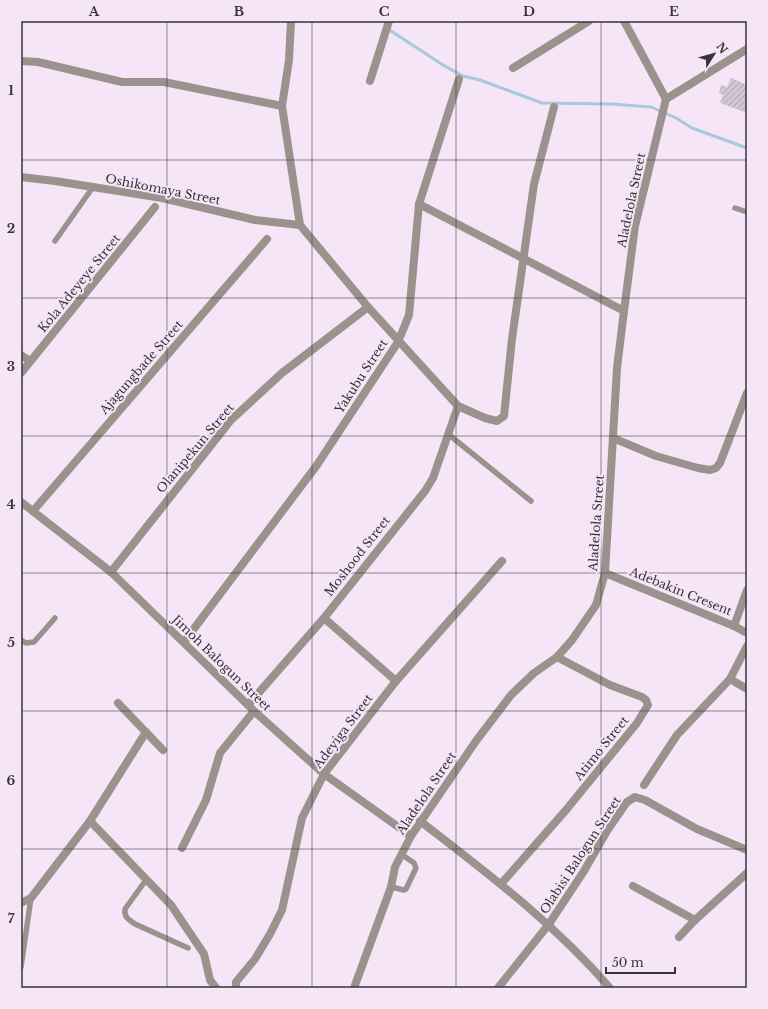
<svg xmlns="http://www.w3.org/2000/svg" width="768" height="1009" viewBox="0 0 768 1009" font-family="'Libre Baskerville',serif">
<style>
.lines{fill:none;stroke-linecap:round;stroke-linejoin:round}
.stream{stroke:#a7c9dd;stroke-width:3}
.building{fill:url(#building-hatch)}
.service{stroke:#9b928e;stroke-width:5.5}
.minor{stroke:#9b928e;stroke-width:8}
.grid{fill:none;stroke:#383239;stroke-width:1;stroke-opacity:0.55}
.labels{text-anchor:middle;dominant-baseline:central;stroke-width:4;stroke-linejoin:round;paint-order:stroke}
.street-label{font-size:12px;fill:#383239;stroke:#f5e5f6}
.neatline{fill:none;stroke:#383239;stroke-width:1.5}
.grid-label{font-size:13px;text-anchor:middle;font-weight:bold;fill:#383239}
</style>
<defs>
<pattern id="building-hatch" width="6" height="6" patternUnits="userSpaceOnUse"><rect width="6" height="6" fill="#d4c5d5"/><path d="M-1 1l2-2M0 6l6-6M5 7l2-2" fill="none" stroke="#ada1ae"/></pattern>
</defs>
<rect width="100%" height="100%" fill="#f5e5f6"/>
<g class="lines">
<!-- stream -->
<polyline class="stream" points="388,29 443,65 463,76 480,80 542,103 611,104 651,107 676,118 692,128 747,148"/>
</g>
<!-- building -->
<polygon class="building" points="731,78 747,85 747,113 720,103 723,95 719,93 721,85 727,87"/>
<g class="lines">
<!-- service -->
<g class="service">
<polyline points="735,208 747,212"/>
<polyline points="55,241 93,187"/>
<polyline points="448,434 531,501"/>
<polyline points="21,640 26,643 34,642 55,618"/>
<path d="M146 880 125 909C124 917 128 919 135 924L188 948"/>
<polyline points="391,887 404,890 406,889 416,868 414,863 401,854"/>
<polyline points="21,967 31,898"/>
</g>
<!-- minor -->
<g class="minor">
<polyline points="291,21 289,60 282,106 300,225 368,307 458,406 485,418 497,421 504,416 512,339 534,184 554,107"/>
<polyline points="21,61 38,62 122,82 164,82 282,106"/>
<polyline points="513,68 589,21"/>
<polyline points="370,81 389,21"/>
<polyline points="666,99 747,49"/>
<polyline points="21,177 55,181 162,198 255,220 300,225"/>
<polyline points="419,204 624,311"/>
<polyline points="21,355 30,361"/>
<polyline points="21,373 155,207"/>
<polyline points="613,438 656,456 698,468 710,470 716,468 720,463 747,393"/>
<polyline points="21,502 111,572 254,711 324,774 411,836"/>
<polyline points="33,511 267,239"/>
<polyline points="111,572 231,420 282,373 368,307"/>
<polyline points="605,573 734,626 747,633"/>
<polyline points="324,618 396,681"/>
<polyline points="734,626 747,590"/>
<polyline points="184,642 317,465 398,342 409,315 419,204 459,79"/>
<polyline points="730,679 747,689"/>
<polyline points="118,703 163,750"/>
<polyline points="248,705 324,618 425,491 433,478 458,406"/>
<polyline points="644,785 677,735 730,679 747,646"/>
<polyline points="90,821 171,905 204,954 210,980 216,988"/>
<path d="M420 821C487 873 554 923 610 988"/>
<polyline points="182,848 206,800 220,753 254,711"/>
<polyline points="501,884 566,810 637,723 648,705 646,700 642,697 610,685 557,657"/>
<polyline points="633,886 695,920"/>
<polyline points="21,903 31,898 90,821 146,732"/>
<polyline points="679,937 695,920 747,873"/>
<polyline points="236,988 236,982 255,959 270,934 282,910 302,818 324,774 396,681 502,561"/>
<polyline points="354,988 391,887 395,867 411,836 476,741 511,695 534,673 557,657 572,640 596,605 605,573 617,368 624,311 635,226 666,99 624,21"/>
<polyline points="498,988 549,924 584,871 607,831 627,802 635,797 645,800 697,829 747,850"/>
</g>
</g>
<!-- grid -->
<path class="grid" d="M167 21V988M312 21V988M456 21V988M601 21V988M21 160H747M21 298H747M21 436H747M21 573H747M21 711H747M21 849H747"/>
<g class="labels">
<!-- street labels -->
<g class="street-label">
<text transform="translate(163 189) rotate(11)">Oshikomaya Street</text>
<text transform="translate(631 200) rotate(-78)">Aladelola Street</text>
<text transform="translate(79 283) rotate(-51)">Kola Adeyeye Street</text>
<text transform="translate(141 367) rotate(-49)">Ajagungbade Street</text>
<text transform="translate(361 376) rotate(-57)">Yakubu Street</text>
<text transform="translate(195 448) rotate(-50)">Olanipekun Street</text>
<text transform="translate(596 523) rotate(-86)">Aladelola Street</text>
<text transform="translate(357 556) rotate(-52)">Moshood Street</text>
<text transform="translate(681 591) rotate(22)">Adebakin Cresent</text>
<text transform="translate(222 663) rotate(44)">Jimoh Balogun Street</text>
<text transform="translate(343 731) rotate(-53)">Adeyiga Street</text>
<text transform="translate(601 748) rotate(-51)">Atimo Street</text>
<text transform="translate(426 793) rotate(-56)">Aladelola Street</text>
<text transform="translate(580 855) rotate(-57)">Olabisi Balogun Street</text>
</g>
</g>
<!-- border -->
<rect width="768" height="1009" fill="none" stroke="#f5e5f6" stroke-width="44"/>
<!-- north arrow -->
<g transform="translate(714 54) rotate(53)" stroke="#f5e5f6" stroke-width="3" paint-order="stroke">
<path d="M0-3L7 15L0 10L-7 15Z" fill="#383239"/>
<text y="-6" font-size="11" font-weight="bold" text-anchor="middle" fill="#383239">N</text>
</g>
<!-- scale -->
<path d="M606 967v6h69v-6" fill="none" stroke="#383239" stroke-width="2"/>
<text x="612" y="967" font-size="12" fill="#383239" stroke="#f5e5f6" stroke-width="3" paint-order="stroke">50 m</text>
<rect x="22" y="22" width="724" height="965" class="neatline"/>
<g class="grid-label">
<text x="94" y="16">A</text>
<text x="239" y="16">B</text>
<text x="384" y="16">C</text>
<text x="529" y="16">D</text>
<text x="674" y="16">E</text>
<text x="11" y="95">1</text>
<text x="11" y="233">2</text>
<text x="11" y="371">3</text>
<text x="11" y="509">4</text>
<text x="11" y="647">5</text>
<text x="11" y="785">6</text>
<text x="11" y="923">7</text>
</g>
</svg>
